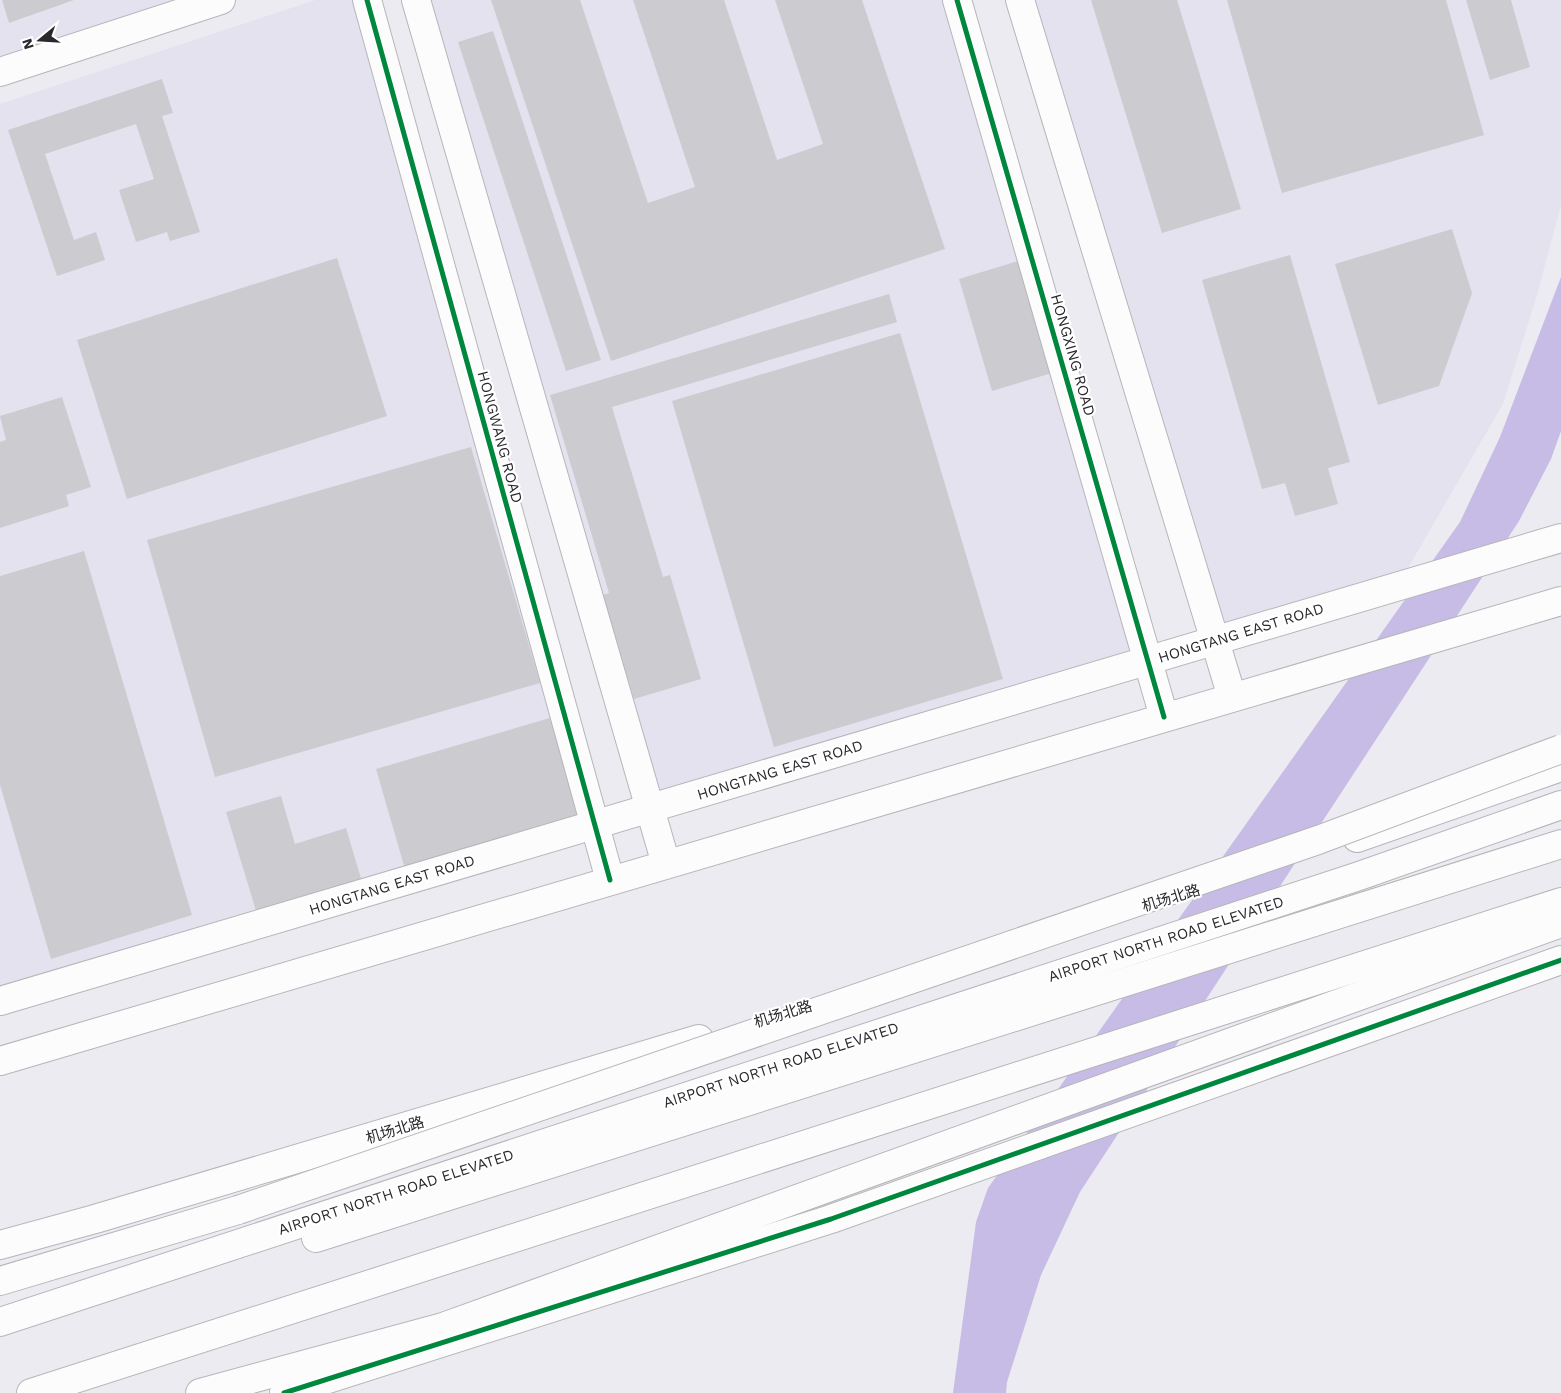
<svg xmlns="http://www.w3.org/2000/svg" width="1561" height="1393" viewBox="0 0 1561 1393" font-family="'Work Sans','Noto Sans SC',sans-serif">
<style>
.built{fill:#e5e2f0}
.water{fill:#c7bce5}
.building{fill:#cccbd0}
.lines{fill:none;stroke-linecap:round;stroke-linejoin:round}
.minor-casing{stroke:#b6b5b9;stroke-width:30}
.tertiary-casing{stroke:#b6b5b9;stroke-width:30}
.secondary-casing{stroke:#b6b5b9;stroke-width:30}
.primary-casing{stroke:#b6b5b9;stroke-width:30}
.trunk-casing{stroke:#b6b5b9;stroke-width:30}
.minor{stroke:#fcfcfd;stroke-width:28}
.tertiary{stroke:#fcfcfd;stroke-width:28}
.secondary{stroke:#fcfcfd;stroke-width:28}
.primary{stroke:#fcfcfd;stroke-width:28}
.trunk{stroke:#fcfcfd;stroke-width:28}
.trunk-bridge-casing{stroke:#b6b5b9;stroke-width:30;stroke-linecap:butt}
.trunk-bridge{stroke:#fcfcfd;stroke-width:28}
.cycleway-casing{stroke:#fff;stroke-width:8}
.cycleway{stroke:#00873e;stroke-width:5}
.labels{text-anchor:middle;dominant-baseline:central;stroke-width:4.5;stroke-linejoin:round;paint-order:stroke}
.street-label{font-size:15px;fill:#29282d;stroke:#fff}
</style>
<rect width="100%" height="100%" fill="#ecebf1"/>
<!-- built -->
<g class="built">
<polygon points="0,0 180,0 0,57"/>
<polygon points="315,0 360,0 588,822 0,992 0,104"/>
<polygon points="423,0 948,0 1138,654 655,798"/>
<polygon points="1031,0 1561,0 1561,205 1537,295 1503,404 1408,568 1223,630"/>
</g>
<!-- water -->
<polygon class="water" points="1561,277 1561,431 1551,459 1519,521 1080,1192 1041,1275 1007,1382 1006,1393 953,1393 976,1222 988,1188 1460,522 1500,437"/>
<!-- building -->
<g class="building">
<polygon points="2,0 74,0 9,23"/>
<polygon points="491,0 580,0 648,203 695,187 633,0 724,0 777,160 823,144 775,0 862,0 945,249 611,361"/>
<polygon points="1091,0 1177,0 1241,209 1162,233"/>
<polygon points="1227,0 1446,0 1484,135 1282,193"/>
<polygon points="1466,0 1511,0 1530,67 1490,80"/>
<polygon points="493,31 601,360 566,371 458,42"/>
<polygon points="162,79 173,113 162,116 200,232 170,241 167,232 136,242 119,190 154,179 136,124 45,154 74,240 96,232 105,260 57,276 8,130"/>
<polygon points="1452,229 1472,293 1439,386 1378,405 1335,264"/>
<polygon points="1290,255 1350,462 1328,468 1338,504 1295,516 1285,483 1262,489 1202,280"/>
<polygon points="337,258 387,416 127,499 77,340"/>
<polygon points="1018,261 1052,373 992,391 959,279"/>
<polygon points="889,294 897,322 612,407 663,577 670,575 701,679 634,699 603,595 609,593 550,395"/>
<polygon points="900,333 1003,679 774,747 672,401"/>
<polygon points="62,397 91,487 66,495 69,506 0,528 0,442 6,440 0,416"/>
<polygon points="471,447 540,683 215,777 147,540"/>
<polygon points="84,551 192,915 51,959 0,785 0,576"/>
<polygon points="553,717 583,817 405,869 376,769"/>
<polygon points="281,796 295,844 346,828 362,882 257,914 226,812"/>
</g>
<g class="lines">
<!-- minor casing -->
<g class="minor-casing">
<g id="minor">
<polyline points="367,0 610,880"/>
<polyline points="416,0 666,864"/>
<polyline points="957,0 1164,717"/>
<polyline points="1020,0 1232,697"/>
<polyline points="0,72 221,0"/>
</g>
</g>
<!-- tertiary casing -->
<g class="tertiary-casing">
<polyline id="tertiary" points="284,1393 831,1219 1561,960"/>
</g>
<!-- secondary casing -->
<g class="secondary-casing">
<g id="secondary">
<polyline points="0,1001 1561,538"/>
<polyline points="0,1061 1561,601"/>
</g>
</g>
<!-- primary casing -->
<g class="primary-casing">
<g id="primary">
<polyline points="1357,838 1561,767"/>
<polyline points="0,1245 95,1219 699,1039"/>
<polyline points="31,1393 1561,902"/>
</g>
</g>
<!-- trunk casing -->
<g class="trunk-casing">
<g id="trunk">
<polyline points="316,1238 1561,844"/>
<polyline points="0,1281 238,1210"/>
<polyline points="0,1322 1359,876 1561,805"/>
<polyline points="200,1393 443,1327 1561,923"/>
</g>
</g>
<!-- minor -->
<use href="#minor" class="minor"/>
<!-- tertiary -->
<use href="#tertiary" class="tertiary"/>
<!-- secondary -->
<use href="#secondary" class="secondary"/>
<!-- primary -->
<use href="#primary" class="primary"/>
<!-- trunk -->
<use href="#trunk" class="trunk"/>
<!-- trunk-bridge casing -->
<g class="trunk-bridge-casing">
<polyline id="trunk-bridge" points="238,1210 1318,840 1561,749"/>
</g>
<!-- trunk-bridge -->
<use href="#trunk-bridge" class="trunk-bridge"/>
<!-- cycleway casing -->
<g class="cycleway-casing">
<g id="cycleway">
<polyline points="367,0 610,880"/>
<polyline points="957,0 1164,717"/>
<polyline points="284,1393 831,1219 1561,960"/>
</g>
</g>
<!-- cycleway -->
<use href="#cycleway" class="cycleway"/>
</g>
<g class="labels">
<!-- street labels -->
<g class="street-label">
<text transform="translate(1073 355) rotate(74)">HONGXING ROAD</text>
<text transform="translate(500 437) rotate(75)">HONGWANG ROAD</text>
<text transform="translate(1241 633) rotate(-17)">HONGTANG EAST ROAD</text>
<text transform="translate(780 770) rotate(-17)">HONGTANG EAST ROAD</text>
<text transform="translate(392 885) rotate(-17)">HONGTANG EAST ROAD</text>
<text transform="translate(1171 898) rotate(-17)">机场北路</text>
<text transform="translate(1166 939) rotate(-18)">AIRPORT NORTH ROAD ELEVATED</text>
<text transform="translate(783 1014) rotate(-17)">机场北路</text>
<text transform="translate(781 1065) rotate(-18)">AIRPORT NORTH ROAD ELEVATED</text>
<text transform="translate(395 1130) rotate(-17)">机场北路</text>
<text transform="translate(396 1192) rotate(-18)">AIRPORT NORTH ROAD ELEVATED</text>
</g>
</g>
<!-- north arrow -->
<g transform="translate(40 40) rotate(252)" stroke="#ffffff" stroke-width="4" paint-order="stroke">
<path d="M0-4L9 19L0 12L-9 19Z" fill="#29282d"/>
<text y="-8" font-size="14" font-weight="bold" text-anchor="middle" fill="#29282d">N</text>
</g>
</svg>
